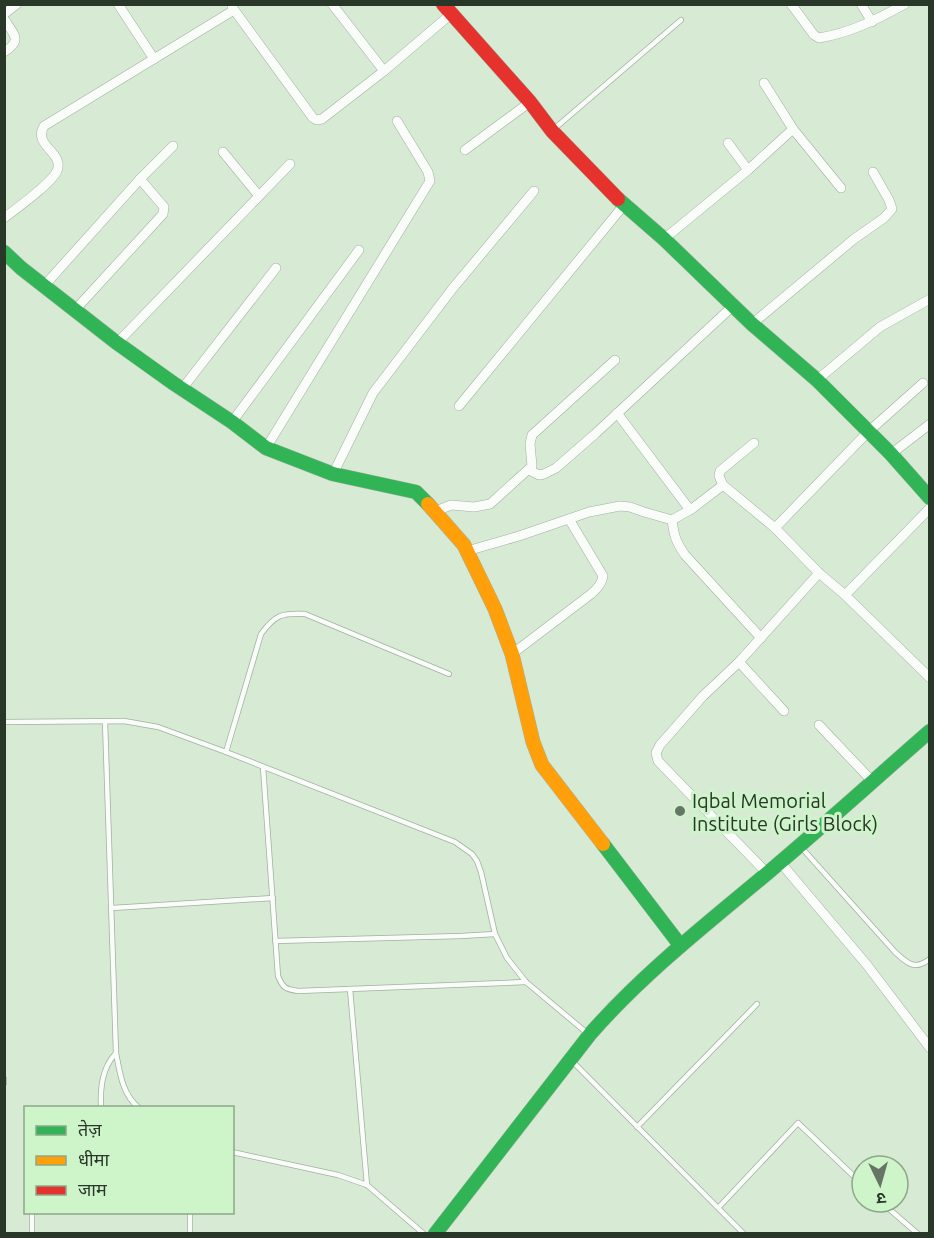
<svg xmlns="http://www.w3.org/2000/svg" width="934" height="1238" viewBox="0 0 934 1238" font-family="Ubuntu,'Noto Sans Devanagari',sans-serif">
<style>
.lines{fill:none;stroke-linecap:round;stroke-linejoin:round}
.lane-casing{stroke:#a1b1a0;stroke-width:6}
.street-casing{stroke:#a1b1a0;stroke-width:10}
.fast-casing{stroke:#a1b1a0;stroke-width:15}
.slow-casing{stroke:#a1b1a0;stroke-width:15}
.jam-casing{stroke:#a1b1a0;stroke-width:15}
.lane{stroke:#f9fcf9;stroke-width:4.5}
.street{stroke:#f9fcf9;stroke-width:9}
.fast{stroke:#30b455;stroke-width:14}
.slow{stroke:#ff9f0a;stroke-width:14}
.jam{stroke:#e5322d;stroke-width:14}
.poi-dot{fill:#667664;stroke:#cef4ca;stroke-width:2}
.labels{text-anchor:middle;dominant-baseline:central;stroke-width:6;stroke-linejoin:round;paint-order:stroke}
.poi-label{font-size:20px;fill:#293728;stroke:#cef4ca;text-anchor:start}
</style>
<rect width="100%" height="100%" fill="#d6ead4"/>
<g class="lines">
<!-- lane casing -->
<g class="lane-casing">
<g id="lane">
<polyline points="554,129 681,20"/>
<path d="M105 721 116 1053C120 1073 122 1094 139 1108"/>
<polyline points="4,722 124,721 158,727 226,752 455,842 472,854 477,861 481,872 495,934 507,958 526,982 587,1033"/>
<path d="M226 752 261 634C275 615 281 613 305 614L449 674"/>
<path d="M263 767 278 976C283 988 285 989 298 991L526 982"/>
<path d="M801 847 895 952C907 963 914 971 930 959"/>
<polyline points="112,908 273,898"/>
<polyline points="275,941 461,936 495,934"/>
<polyline points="350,989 367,1185"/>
<polyline points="572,1061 744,1234"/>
<polyline points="4,1079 4,1083"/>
<path d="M101 1108C100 1088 102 1068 116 1053"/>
<polyline points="637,1127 757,1004"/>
<polyline points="232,1152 338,1175 367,1185 424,1234"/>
<polyline points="881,1202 918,1234"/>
<polyline points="719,1207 798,1123 862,1184"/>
<polyline points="32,1234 32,1212"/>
<polyline points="190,1234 190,1212"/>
</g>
</g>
<!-- street casing -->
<g class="street-casing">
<g id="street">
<polyline points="118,4 154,59"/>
<polyline points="332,4 384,71"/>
<path d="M791 4 814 35 819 38C850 33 878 19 905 4"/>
<polyline points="861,4 872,22"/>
<polyline points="232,7 313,118 317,120 322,119 384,71 451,14"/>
<polyline points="4,14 17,4"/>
<path d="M4 19C14 35 23 40 4 52"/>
<polyline points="793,129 841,188"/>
<polyline points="728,143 748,170"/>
<polyline points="465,150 530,102"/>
<polyline points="223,152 259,196"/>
<path d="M4 218C17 208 51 184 57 171 65 153 32 145 44 126L234 10"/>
<polyline points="664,239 748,170 793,129 764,83"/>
<polyline points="44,286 140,179 173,146"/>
<polyline points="75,310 163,214 164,207 140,179"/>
<polyline points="752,324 854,239 884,218 892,209 889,200 873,172"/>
<polyline points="117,343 290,164"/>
<polyline points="817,380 880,327 930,299"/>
<polyline points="182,389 276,268"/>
<polyline points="459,406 624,205"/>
<polyline points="617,413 690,510"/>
<polyline points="232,422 359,250"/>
<polyline points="754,443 720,471 719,476 723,485 775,528 819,573 845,595 930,678"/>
<polyline points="266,448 430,181 428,172 397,121"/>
<polyline points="891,454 930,424"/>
<polyline points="529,470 539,475 544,474 556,468 595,434 734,305"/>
<polyline points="333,474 373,393 453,288 534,191"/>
<polyline points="436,511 451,505 474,507 490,504 532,466 530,444 532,435 615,360"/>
<path d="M672 520C674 536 676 542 685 555L761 638"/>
<polyline points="775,528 868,432 923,383"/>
<polyline points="467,551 519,536 589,512 620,506 630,507 644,512 672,520 693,508 723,485"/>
<polyline points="845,595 930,508"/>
<path d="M512 654 591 594C597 589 602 584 603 576L569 519"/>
<polyline points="739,662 784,711"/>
<polyline points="819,725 872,781"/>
<polyline points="780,862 867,965 930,1048"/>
<polyline points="767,873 658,761 656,753 660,745 703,696 739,662 819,573"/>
</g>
</g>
<!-- fast casing -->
<g class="fast-casing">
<g id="fast">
<polyline points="618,199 664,239 752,324 817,380 891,454 930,498"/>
<polyline points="4,252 21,268 117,343 173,383 232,422 266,448 333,474 416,492 428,504"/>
<polyline points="603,844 680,945"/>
<path d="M435 1234 591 1033C643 974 704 926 764 876 820 829 875 779 930 731"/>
</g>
</g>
<!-- slow casing -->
<g class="slow-casing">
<polyline id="slow" points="428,504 464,545 495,609 512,654 533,742 542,765 603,844"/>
</g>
<!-- jam casing -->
<g class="jam-casing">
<polyline id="jam" points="443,4 530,102 552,131 618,199"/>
</g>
<!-- lane -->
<use href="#lane" class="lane"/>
<!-- street -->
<use href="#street" class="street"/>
<!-- fast -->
<use href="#fast" class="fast"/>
<!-- slow -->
<use href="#slow" class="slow"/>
<!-- jam -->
<use href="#jam" class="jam"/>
</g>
<!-- markers -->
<circle class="poi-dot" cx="680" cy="811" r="6"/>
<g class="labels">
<!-- poi labels -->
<g class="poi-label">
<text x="692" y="800">Iqbal Memorial<tspan x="692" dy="23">Institute (Girls Block)</tspan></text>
</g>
</g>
<!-- border -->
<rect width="934" height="1238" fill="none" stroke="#293728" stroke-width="12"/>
<!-- legend -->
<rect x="24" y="1106" width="210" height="108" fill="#cef4ca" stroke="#8ca889" stroke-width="1.5"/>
<rect x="36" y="1126" width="30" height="9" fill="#30b455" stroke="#8ca889" stroke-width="1.5"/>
<text x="78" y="1136" font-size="18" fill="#293728">तेज़</text>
<rect x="36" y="1156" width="30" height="9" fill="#ff9f0a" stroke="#8ca889" stroke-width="1.5"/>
<text x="78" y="1166" font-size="18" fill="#293728">धीमा</text>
<rect x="36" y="1186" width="30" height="9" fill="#e5322d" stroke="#8ca889" stroke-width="1.5"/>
<text x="78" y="1196" font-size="18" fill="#293728">जाम</text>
<!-- north arrow -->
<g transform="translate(880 1184) rotate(175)"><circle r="28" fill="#cef4ca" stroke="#8ca889" stroke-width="1.5"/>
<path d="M0-4.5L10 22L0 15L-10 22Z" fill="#667664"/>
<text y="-9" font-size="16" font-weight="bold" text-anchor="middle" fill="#293728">उ</text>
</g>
</svg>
